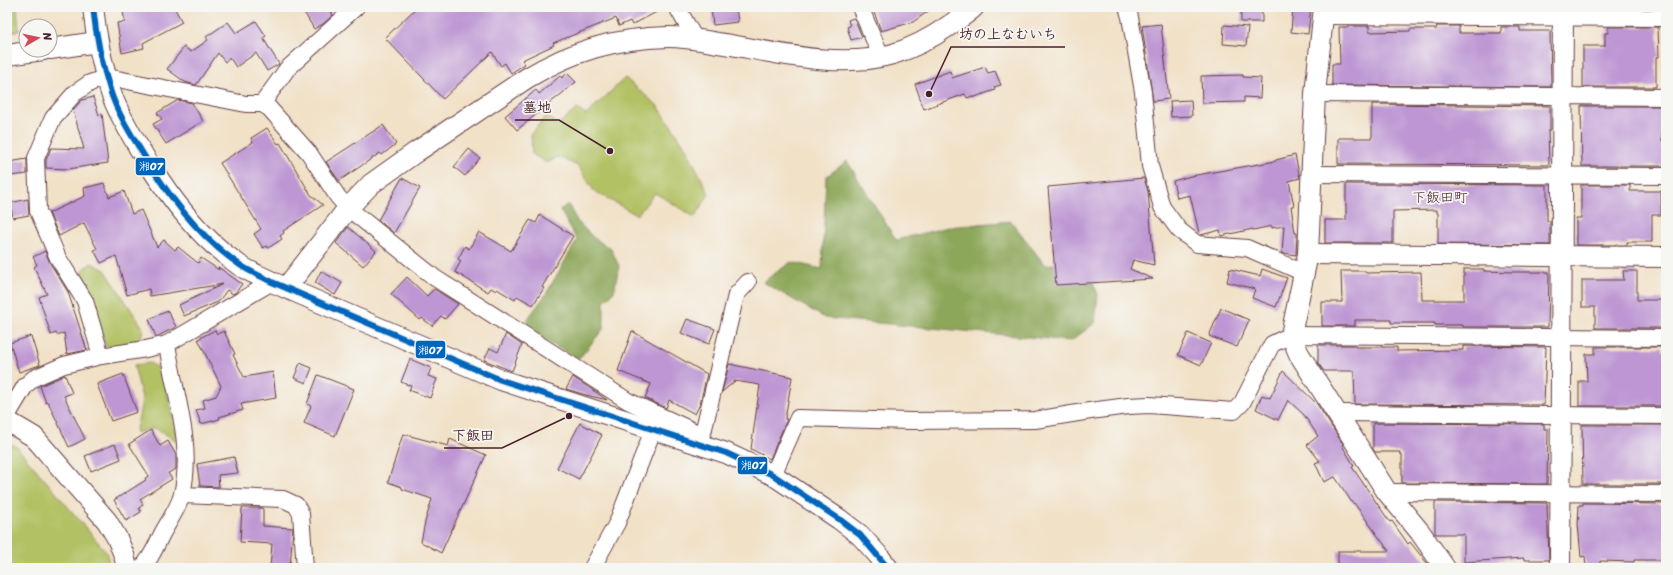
<svg xmlns="http://www.w3.org/2000/svg" width="1673" height="575" viewBox="0 0 1673 575" font-family="Sriracha,'Klee One',sans-serif">
<style>
.green{fill:#b2c164;stroke:#7e7048}
.forest{fill:#8da75a;stroke:#6c6342}
.building{fill:#bd96d3}
.lines{fill:none;stroke-linecap:round;stroke-linejoin:round}
.minor-casing{stroke:#633c42;stroke-width:18}
.tertiary-casing{stroke:#633c42;stroke-width:22}
.minor{stroke:#fff;stroke-width:16}
.tertiary{stroke:#fff;stroke-width:20}
.bus-1-casing{stroke:#f6f6f2;stroke-width:9}
.bus-1{stroke:#0065bd;stroke-width:6}
.labels{text-anchor:middle;dominant-baseline:central;stroke-width:3.5;stroke-linejoin:round;paint-order:stroke}
.neighbourhood-label{font-size:14px;fill:#4a1f2b;stroke:#f6f6f2}
.leader{fill:none;stroke:#4a1f2b;stroke-width:1.5}
.callout-dot{fill:#4a1f2b;stroke:#f6f6f2;stroke-width:1.5}
.callout-label{font-size:14px;text-anchor:middle;font-weight:bold;fill:#4a1f2b;stroke:#f6f6f2;stroke-width:3.5;stroke-linejoin:round;paint-order:stroke}
.line-badge{stroke:#f6f6f2;stroke-width:1.5}
.badge-label{font-size:11px;text-anchor:middle;font-weight:bold;fill:#fff}
</style>
<rect width="100%" height="100%" fill="#f6f6f2"/>
<filter id="ink" filterUnits="userSpaceOnUse"><feTurbulence type="fractalNoise" baseFrequency=".025" numOctaves="2"/><feDisplacementMap in="SourceGraphic" scale="8" xChannelSelector="R" yChannelSelector="G"/><feConvolveMatrix kernelMatrix="1 2 1 2 8 2 1 2 1" color-interpolation-filters="sRGB"/></filter>
<filter id="wash" filterUnits="userSpaceOnUse"><feTurbulence type="fractalNoise" baseFrequency=".012" numOctaves="4" result="noise"/><feDisplacementMap in="SourceGraphic" scale="16" xChannelSelector="R" yChannelSelector="G"/><feGaussianBlur stdDeviation="0.9" result="paint"/><feColorMatrix in="noise" values="0 0 0 0 0 0 0 0 0 0 0 0 0 0 0 0 0 1.4 0 .05"/><feComposite in="paint" operator="in"/></filter>
<g filter="url(#wash)">
<rect width="100%" height="100%" fill="#f1e1c7"/>
<!-- green -->
<g class="green">
<polygon points="7,7 17,7 19,31 7,32"/>
<polygon points="625,78 658,106 686,148 709,194 695,217 655,193 637,215 594,191 578,166 558,157 547,163 532,154 531,134 547,115 557,125 577,109 586,115"/>
<polygon points="91,263 105,270 143,328 141,339 114,347 105,345 90,290 82,271"/>
<polygon points="150,363 161,370 171,407 177,441 155,428 135,433 139,417 142,398 134,365"/>
<polygon points="7,443 16,446 108,554 108,568 7,568"/>
</g>
<!-- forest -->
<g class="forest">
<polygon points="847,161 896,240 948,227 1011,221 1045,265 1083,261 1098,294 1095,323 1071,341 825,318 763,282 791,262 822,269 826,177"/>
<polygon points="568,204 577,221 594,238 611,249 619,266 614,292 604,301 604,328 579,359 551,344 525,327 529,317 546,294 577,240 560,210"/>
</g>
<g id="blocks">
<!-- building -->
<g class="building">
<polygon points="122,7 174,7 182,22 143,43 144,48 122,53 117,23 125,22"/>
<polygon points="301,7 328,7 333,15 323,24 314,29"/>
<polygon points="417,7 666,7 632,25 630,21 619,26 616,18 553,43 554,45 522,60 525,64 511,73 505,63 501,66 492,52 443,99 385,38"/>
<polygon points="711,7 736,7 738,22 713,25"/>
<polygon points="872,7 934,7 913,22 881,31"/>
<polygon points="1293,7 1311,7 1308,34 1291,32"/>
<rect x="1608" y="7" width="50" height="1"/>
<polygon points="1241,8 1262,9 1262,22 1241,22"/>
<polygon points="854,18 862,37 851,40 847,27 850,26 848,20"/>
<polygon points="256,21 266,36 263,38 279,64 267,71 256,53 236,67 230,58 225,62 218,53 196,85 185,82 167,69 184,47 191,52 208,40 206,37 228,22 236,33"/>
<polygon points="1161,24 1169,99 1153,101 1142,26"/>
<polygon points="1224,25 1248,27 1246,46 1223,44"/>
<polygon points="1348,26 1369,26 1369,32 1410,31 1410,29 1436,29 1437,26 1459,26 1459,33 1501,33 1501,27 1520,27 1520,31 1550,31 1551,87 1332,85 1332,64 1340,64 1339,27 1348,27"/>
<polygon points="1608,27 1658,27 1659,57 1656,57 1656,87 1583,87 1583,46 1605,46 1605,33 1608,33"/>
<polygon points="985,67 988,73 995,71 1001,85 994,87 995,90 972,98 972,96 967,98 965,94 924,109 915,84 950,71 952,78"/>
<polygon points="567,73 576,82 517,130 505,116 536,90 539,94 560,76 562,78"/>
<polygon points="1243,75 1243,77 1261,78 1260,98 1244,97 1244,102 1202,103 1201,76"/>
<polygon points="93,97 99,115 102,114 108,163 68,169 46,168 46,160 51,148 84,149 73,110 82,100"/>
<polygon points="178,100 192,103 203,121 166,144 153,124 162,119 157,113"/>
<polygon points="1191,100 1192,116 1171,117 1170,101"/>
<polygon points="1372,104 1550,106 1550,130 1548,130 1549,165 1338,164 1338,138 1372,138"/>
<polygon points="1581,106 1662,106 1662,141 1666,141 1666,166 1582,166"/>
<polygon points="383,125 396,144 382,155 380,153 339,181 326,162"/>
<polygon points="267,128 278,144 280,143 311,195 323,205 283,231 284,233 280,236 282,239 268,248 267,246 263,248 254,234 261,229 220,163 253,142 251,138"/>
<polygon points="469,149 480,158 465,176 454,167"/>
<polygon points="1295,155 1300,178 1289,181 1294,206 1291,206 1295,233 1297,233 1296,255 1282,253 1284,226 1272,228 1272,226 1253,230 1253,229 1221,236 1220,230 1201,235 1199,233 1190,195 1177,198 1173,181 1191,176 1276,161 1276,160"/>
<polygon points="27,159 27,174 11,176 9,162"/>
<polygon points="402,178 420,188 394,233 378,220"/>
<polygon points="1144,178 1148,191 1154,265 1133,260 1130,269 1153,279 1056,285 1048,187"/>
<polygon points="104,183 109,197 124,191 132,214 141,210 157,247 164,240 175,250 178,247 198,263 201,258 219,270 218,267 242,284 236,292 233,294 227,290 218,302 184,316 179,305 223,284 150,296 149,289 127,295 116,256 101,263 94,250 97,249 84,223 59,236 49,213 85,196 84,188"/>
<polygon points="1346,184 1547,185 1547,221 1550,221 1550,245 1438,244 1438,213 1437,213 1437,210 1393,211 1393,243 1325,243 1325,220 1346,220"/>
<polygon points="1581,185 1630,185 1630,191 1661,191 1661,215 1652,215 1652,242 1627,242 1627,245 1576,245 1576,218 1581,218"/>
<polygon points="28,199 29,215 13,218 10,203"/>
<polygon points="540,215 573,236 542,287 544,288 533,305 517,296 515,300 497,289 496,291 491,288 488,292 455,272 461,261 458,259 465,246 469,249 479,232 511,251 530,220 536,223"/>
<polygon points="348,227 376,251 363,266 336,243"/>
<polygon points="45,251 50,263 68,292 87,350 67,354 64,333 57,335 56,333 51,335 39,297 47,294 34,267 37,265 33,257"/>
<polygon points="1230,269 1260,276 1262,269 1287,278 1276,307 1252,298 1255,289 1227,282"/>
<polygon points="1464,269 1484,269 1484,271 1514,272 1549,272 1548,327 1463,327 1463,325 1435,325 1435,323 1391,323 1391,320 1355,320 1355,326 1322,326 1322,302 1342,302 1341,271 1366,271 1366,273 1421,272 1422,300 1464,300"/>
<polygon points="321,271 342,283 335,295 315,283"/>
<polygon points="1623,271 1637,271 1637,300 1663,300 1663,328 1595,328 1595,307 1582,307 1582,280 1624,280"/>
<polygon points="407,277 427,296 434,289 458,304 445,319 441,316 432,326 422,318 420,320 391,294"/>
<polygon points="1221,308 1249,320 1237,347 1209,336"/>
<polygon points="168,311 176,327 156,337 149,319"/>
<polygon points="687,319 715,329 709,344 681,333"/>
<polygon points="215,330 217,334 224,331 235,354 233,355 244,377 273,372 276,398 241,404 243,410 219,417 220,419 201,424 196,410 205,408 203,400 216,396 221,386 198,339"/>
<polygon points="632,331 707,374 700,404 695,414 669,400 666,408 645,398 651,384 618,371"/>
<polygon points="1188,333 1211,343 1201,365 1178,355"/>
<polygon points="506,334 522,345 512,371 484,360 490,348 498,352"/>
<polygon points="31,336 40,365 19,372 10,343"/>
<polygon points="1318,345 1355,345 1355,347 1397,347 1397,351 1463,350 1463,346 1546,347 1544,405 1355,404 1354,371 1324,371 1318,363"/>
<polygon points="1595,347 1663,347 1663,351 1666,351 1666,406 1579,406 1579,381 1587,381 1586,354 1595,354"/>
<polygon points="410,359 431,368 428,376 437,379 430,398 409,390 411,386 401,382"/>
<polygon points="300,363 312,368 306,383 294,378"/>
<polygon points="729,364 792,377 785,419 787,419 770,459 751,449 760,385 735,381 722,392"/>
<polygon points="1283,371 1317,404 1343,444 1342,445 1354,466 1352,467 1376,502 1390,522 1392,521 1408,544 1410,542 1427,563 1420,568 1338,568 1338,551 1389,551 1354,503 1353,504 1335,477 1324,482 1315,463 1320,461 1307,445 1318,436 1304,415 1288,400 1278,420 1256,409 1262,395 1270,398"/>
<polygon points="123,374 137,412 111,421 97,384"/>
<polygon points="65,375 72,393 64,396 85,439 69,447 48,402 46,403 40,386"/>
<polygon points="318,375 354,389 335,436 304,423 311,406 307,404"/>
<polygon points="573,377 603,397 607,400 586,395 566,389"/>
<polygon points="580,423 602,435 579,479 557,468"/>
<polygon points="1373,423 1544,424 1544,429 1548,429 1547,484 1402,483 1402,454 1400,454 1400,452 1375,452 1373,449"/>
<polygon points="1582,425 1666,425 1665,484 1583,484"/>
<polygon points="151,430 160,446 168,441 176,455 176,469 168,473 172,479 140,499 143,505 139,508 141,512 126,521 114,500 146,480 145,478 149,476 129,444"/>
<polygon points="403,434 448,446 450,439 486,455 441,553 421,542 425,522 432,499 402,489 402,487 388,482"/>
<polygon points="115,444 121,459 91,471 85,456"/>
<polygon points="234,457 238,473 218,475 219,487 200,486 197,464"/>
<polygon points="1435,502 1547,503 1549,560 1524,560 1524,558 1464,562 1464,534 1436,534 1435,533"/>
<polygon points="1583,503 1666,504 1666,560 1634,560 1634,562 1600,561 1600,565 1586,566 1585,556 1581,557 1578,524 1579,505 1583,505"/>
<polygon points="242,508 263,508 263,526 293,528 290,568 270,568 272,544 240,542"/>
</g>
</g>
</g>
<g filter="url(#ink)">
<use href="#blocks" fill-opacity="0" stroke="#633c42" stroke-width="1"/>
<g class="lines">
<!-- minor casing -->
<g class="minor-casing">
<g id="minor">
<polyline points="677,7 695,39"/>
<polyline points="860,7 881,56"/>
<polyline points="1127,7 1130,17 1143,92 1150,166 1162,207 1179,230 1197,244 1247,248 1304,273"/>
<polyline points="1323,16 1666,18"/>
<polyline points="1315,94 1666,97"/>
<polyline points="262,104 287,69 356,7"/>
<polyline points="1311,174 1666,176"/>
<polyline points="101,356 85,301 58,258 38,211 36,158 53,118 75,93 90,83 107,77 246,104 262,104 269,108 309,153 338,197 348,208 435,278 628,401 702,435"/>
<polyline points="1337,413 1666,416"/>
<polyline points="7,416 25,386 34,378 64,365 101,356 146,349 167,344 272,282"/>
<polyline points="700,445 736,295 748,282"/>
<polyline points="773,475 798,418 911,421 1035,420 1090,411 1128,406 1149,405 1234,411 1242,403 1272,344 1291,335 1666,338"/>
<polyline points="1387,492 1666,494"/>
<polyline points="182,495 283,499 296,505 301,514 305,568"/>
<path d="M141 568C151 560 157 543 163 532 169 521 180 505 182 494 194 444 174 393 167 344"/>
<polyline points="592,568 617,523 653,430"/>
</g>
</g>
<!-- tertiary casing -->
<g class="tertiary-casing">
<g id="tertiary">
<path d="M93 7C96 36 102 65 111 93 118 114 134 139 145 158 171 199 199 237 239 265 249 272 261 276 272 282L501 380 726 453 773 475 839 519 860 535 878 555 888 568"/>
<polyline points="1324,7 1315,94 1308,254 1291,335 1299,354 1387,492 1420,532 1445,568"/>
<polyline points="50,49 97,42"/>
<polyline points="7,55 43,50"/>
<polyline points="1308,254 1666,257"/>
<path d="M286 288 348 208 371 184 416 152 527 78C572 51 615 38 668 37 689 37 710 42 731 45 782 54 842 69 893 54 913 48 933 37 950 25 958 19 967 14 974 7"/>
<polyline points="7,421 34,437 107,521 117,538 124,555 127,568"/>
<polyline points="1560,568 1563,7"/>
</g>
</g>
<!-- minor -->
<use href="#minor" class="minor"/>
<!-- tertiary -->
<use href="#tertiary" class="tertiary"/>
<!-- bus-1 casing -->
<g class="bus-1-casing">
<path id="bus-1" d="M93 7C96 36 102 65 111 93 117 111 127 128 137 144 164 190 196 235 240 265 250 272 261 276 272 282L501 380 726 453 773 475 839 519 860 535 888 568"/>
</g>
<!-- bus-1 -->
<use href="#bus-1" class="bus-1"/>
</g>
</g>
<g class="labels">
<!-- neighbourhood labels -->
<g class="neighbourhood-label">
<text x="1440" y="197">下飯田町</text>
</g>
</g>
<!-- callouts -->
<path class="leader" d="M929 94L951 47H1065M610 151L559 120H515M569 416L502 448H444"/>
<g class="callout-dot">
<circle cx="929" cy="94" r="4"/>
<circle cx="610" cy="151" r="4"/>
<circle cx="569" cy="416" r="4"/>
</g>
<g class="callout-label">
<text x="1008" y="39">坊の上なむいち</text>
<text x="537" y="112">墓地</text>
<text x="473" y="440">下飯田</text>
</g>
<g class="line-badge">
<rect x="135" y="157" width="31" height="19" rx="4" fill="#0065bd"/>
<rect x="415" y="340" width="31" height="19" rx="4" fill="#0065bd"/>
<rect x="737" y="456" width="31" height="19" rx="4" fill="#0065bd"/>
</g>
<g class="badge-label">
<text x="151" y="170">湘07</text>
<text x="430" y="354">湘07</text>
<text x="753" y="469">湘07</text>
</g>
<!-- margin -->
<rect width="1673" height="575" fill="none" stroke="#f6f6f2" stroke-width="24"/>
<!-- north arrow -->
<g transform="translate(38 38) rotate(81)"><circle r="19" fill="#f6f6f2" stroke="#b1a0a2"/>
<path d="M0-3L7 15L0 10L-7 15Z" fill="#d1495b"/>
<text y="-6" font-size="11" font-weight="bold" text-anchor="middle" fill="#4a1f2b">N</text>
</g>
</svg>
